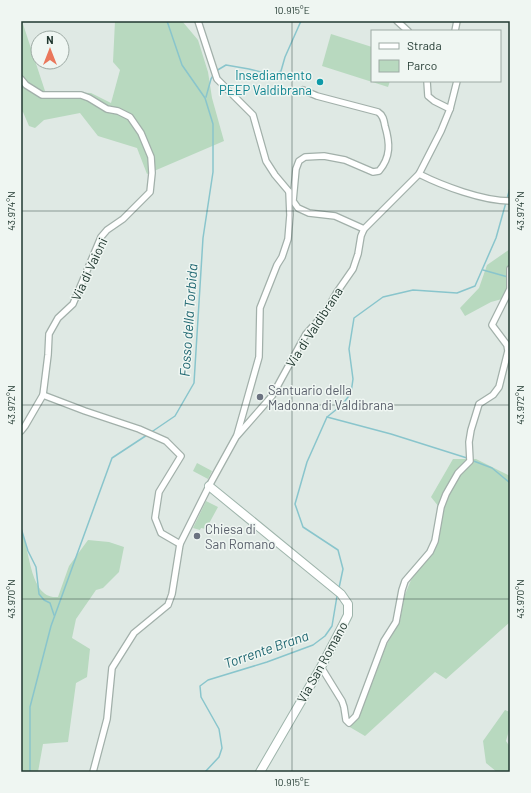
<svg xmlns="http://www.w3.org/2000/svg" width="531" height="793" viewBox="0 0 531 793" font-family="Barlow,sans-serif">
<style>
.green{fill:#b8d9bf}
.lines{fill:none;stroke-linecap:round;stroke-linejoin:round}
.stream{stroke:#89c5cc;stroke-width:1.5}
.street-casing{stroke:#a2b0aa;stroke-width:8}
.secondary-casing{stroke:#9eb4ab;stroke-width:10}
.street{stroke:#fff;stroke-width:5.5}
.secondary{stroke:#fff;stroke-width:8}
.ticks{fill:none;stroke:#213830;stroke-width:1;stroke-opacity:0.45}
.culture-dot{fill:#0f9aa8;stroke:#eff6f2;stroke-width:1.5}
.worship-dot{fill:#6b7280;stroke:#eff6f2;stroke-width:1.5}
.labels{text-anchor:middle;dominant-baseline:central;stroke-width:3;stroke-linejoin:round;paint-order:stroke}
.culture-label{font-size:13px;fill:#0d838f;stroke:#eff6f2;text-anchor:end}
.street-label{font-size:13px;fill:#213830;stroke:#eff6f2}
.worship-label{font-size:13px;fill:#5b616d;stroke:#eff6f2;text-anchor:start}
.water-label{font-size:14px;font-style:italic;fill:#1f6670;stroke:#eff6f2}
.neatline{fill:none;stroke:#213830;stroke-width:1.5}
.ticks-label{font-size:10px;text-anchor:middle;fill:#213830}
</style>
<rect width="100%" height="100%" fill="#dfe9e4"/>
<!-- green -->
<g class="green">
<polygon points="21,21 22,21 45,91 91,93 111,103 120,70 113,62 115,21 182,21 198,40 208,72 212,98 224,141 147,174 137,148 98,136 80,113 44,120 35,128 29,126 23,112 21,111"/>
<polygon points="331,34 372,47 372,81 390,81 388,87 322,66"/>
<polygon points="510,249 510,281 502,299 491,302 465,316 460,308 479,288 487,265"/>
<polygon points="453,459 476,459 510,476 510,622 446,679 435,672 365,736 348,726 360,715 386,646 400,621 404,597 411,580 436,544 439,507 431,497"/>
<polygon points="197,463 212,471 208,479 193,471"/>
<polygon points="206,501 218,507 206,529 201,528 200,530 193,528"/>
<path d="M21 529C30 547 29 600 58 597L69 566 88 540 109 542 124 547 119 572 103 588 96 590 76 619 72 638 90 649 87 677 76 683 68 742 43 744 38 772H21Z"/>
<polygon points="505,710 510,712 510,727 506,741 510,747 510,772 497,772 486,763 483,741"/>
</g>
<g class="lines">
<!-- stream -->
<g class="stream">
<polyline points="216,71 226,65 249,69 269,74 276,74 281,71 285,57 301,21"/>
<polyline points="206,97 211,79 214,74"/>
<polyline points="483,270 508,277"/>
<polyline points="327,417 391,434 467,458"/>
<polyline points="150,433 175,416 194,383 203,238 213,172 213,124 205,98 182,65 167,21"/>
<polyline points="471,460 492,468 510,483"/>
<polyline points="21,528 28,551 36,567 39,594 44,600 50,603 54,615"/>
<polyline points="339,588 343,569 338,550 303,527 295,504 307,462 327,417 342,405 351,393 353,379 349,349 354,318 383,297 413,290 457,293 475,286 496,238 510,188"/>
<polyline points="30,772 30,707 51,626 112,458 147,435"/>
<polyline points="205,772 219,757 222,748 219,729 201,697 200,686 208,680 267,662 313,645 325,636 332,626 337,596"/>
</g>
<!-- street casing -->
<g class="street-casing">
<g id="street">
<polyline points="198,21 217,79 253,115 266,161 275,175 291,194"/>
<polyline points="397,21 408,31"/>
<polyline points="455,31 457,21"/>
<polyline points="21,79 26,85 42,95 81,95 89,98 107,109 118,111 130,117 141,133 151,157 152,173 150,192 123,219 107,230 101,237 73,304 58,318 49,334 48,355 43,395"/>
<polyline points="427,81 428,96 434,101 450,109"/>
<path d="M303 90 317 96 378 112C383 115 384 120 385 126 390 143 391 157 379 171L373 172 345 160 324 156 305 157 299 161 296 169 293 201 298 208 309 213 335 216 364 229"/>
<path d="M419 174C443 186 483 201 510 201"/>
<polyline points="21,431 25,426 43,395 85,411 139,429 166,441 181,456 159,492 155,518 161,533 180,544"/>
<polyline points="237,435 259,357 260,308 277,265 282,257 288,239 290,215 289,192"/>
<polyline points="321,667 342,701 344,707 346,720 349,723 356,716 384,641 396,622 402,590 405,581 430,552 435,541 441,507 446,494 458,473 470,461 469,442 471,430 479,404 493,395 499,387 508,351 507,345 492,325 510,289 510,269"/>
<polyline points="93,772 107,719 112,668 134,633 168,605 172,594 180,544 209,486 236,437 272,396 306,334 325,313 337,292 353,269 358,254 361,236 364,229 419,174 441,131 450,109 457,81"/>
</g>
</g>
<!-- secondary casing -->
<g class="secondary-casing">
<polyline id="secondary" points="209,486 341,594 348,604 348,615 343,625 321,667 260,772"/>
</g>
<!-- street -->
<use href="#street" class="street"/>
<!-- secondary -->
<use href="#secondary" class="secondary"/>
</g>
<!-- ticks -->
<path class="ticks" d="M292 21V772M21 211H510M21 405H510M21 599H510"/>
<!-- markers -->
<circle class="culture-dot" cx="320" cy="82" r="4"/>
<g class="worship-dot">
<circle cx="260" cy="397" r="4"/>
<circle cx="197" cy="536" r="4"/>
</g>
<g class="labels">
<!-- culture labels -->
<g class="culture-label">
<text x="312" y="75">Insediamento<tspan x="312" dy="15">PEEP Valdibrana</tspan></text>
</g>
<!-- street labels -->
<g class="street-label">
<text transform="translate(89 269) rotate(-65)">Via di Vaioni</text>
<text transform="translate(314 327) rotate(-57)">Via di Valdibrana</text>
<text transform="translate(322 662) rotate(-61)">Via San Romano</text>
</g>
<!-- worship labels -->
<g class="worship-label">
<text x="268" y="390">Santuario della<tspan x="268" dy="15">Madonna di Valdibrana</tspan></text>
<text x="205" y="529">Chiesa di<tspan x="205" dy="15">San Romano</tspan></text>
</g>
<!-- water labels -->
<g class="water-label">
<text transform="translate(188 320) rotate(-86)">Fosso della Torbida</text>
<text transform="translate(266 649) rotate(-19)">Torrente Brana</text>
</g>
</g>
<!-- border -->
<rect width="531" height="793" fill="none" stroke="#eff6f2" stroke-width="44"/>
<!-- legend -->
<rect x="371" y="30" width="130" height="52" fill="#eff6f2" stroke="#9daaa4"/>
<rect x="379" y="43" width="20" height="6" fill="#ffffff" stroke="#9daaa4"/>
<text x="407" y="50" font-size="12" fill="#213830">Strada</text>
<rect x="379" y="60" width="20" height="12" fill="#b8d9bf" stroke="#9daaa4"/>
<text x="407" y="70" font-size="12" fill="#213830">Parco</text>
<!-- north arrow -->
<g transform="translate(50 50)"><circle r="19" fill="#eff6f2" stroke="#9daaa4"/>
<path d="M0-3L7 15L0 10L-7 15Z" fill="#ea775c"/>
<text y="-6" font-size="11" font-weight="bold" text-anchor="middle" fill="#213830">N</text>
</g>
<rect x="22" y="22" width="487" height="749" class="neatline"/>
<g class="ticks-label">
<text x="292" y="14">10.915°E</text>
<text transform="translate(11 211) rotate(-90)" y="4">43.974°N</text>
<text transform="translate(520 211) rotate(-90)" y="4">43.974°N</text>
<text transform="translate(11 405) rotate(-90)" y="4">43.972°N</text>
<text transform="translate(520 405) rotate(-90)" y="4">43.972°N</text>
<text transform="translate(11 599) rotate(-90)" y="4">43.970°N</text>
<text transform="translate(520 599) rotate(-90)" y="4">43.970°N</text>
<text x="292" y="786">10.915°E</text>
</g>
</svg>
